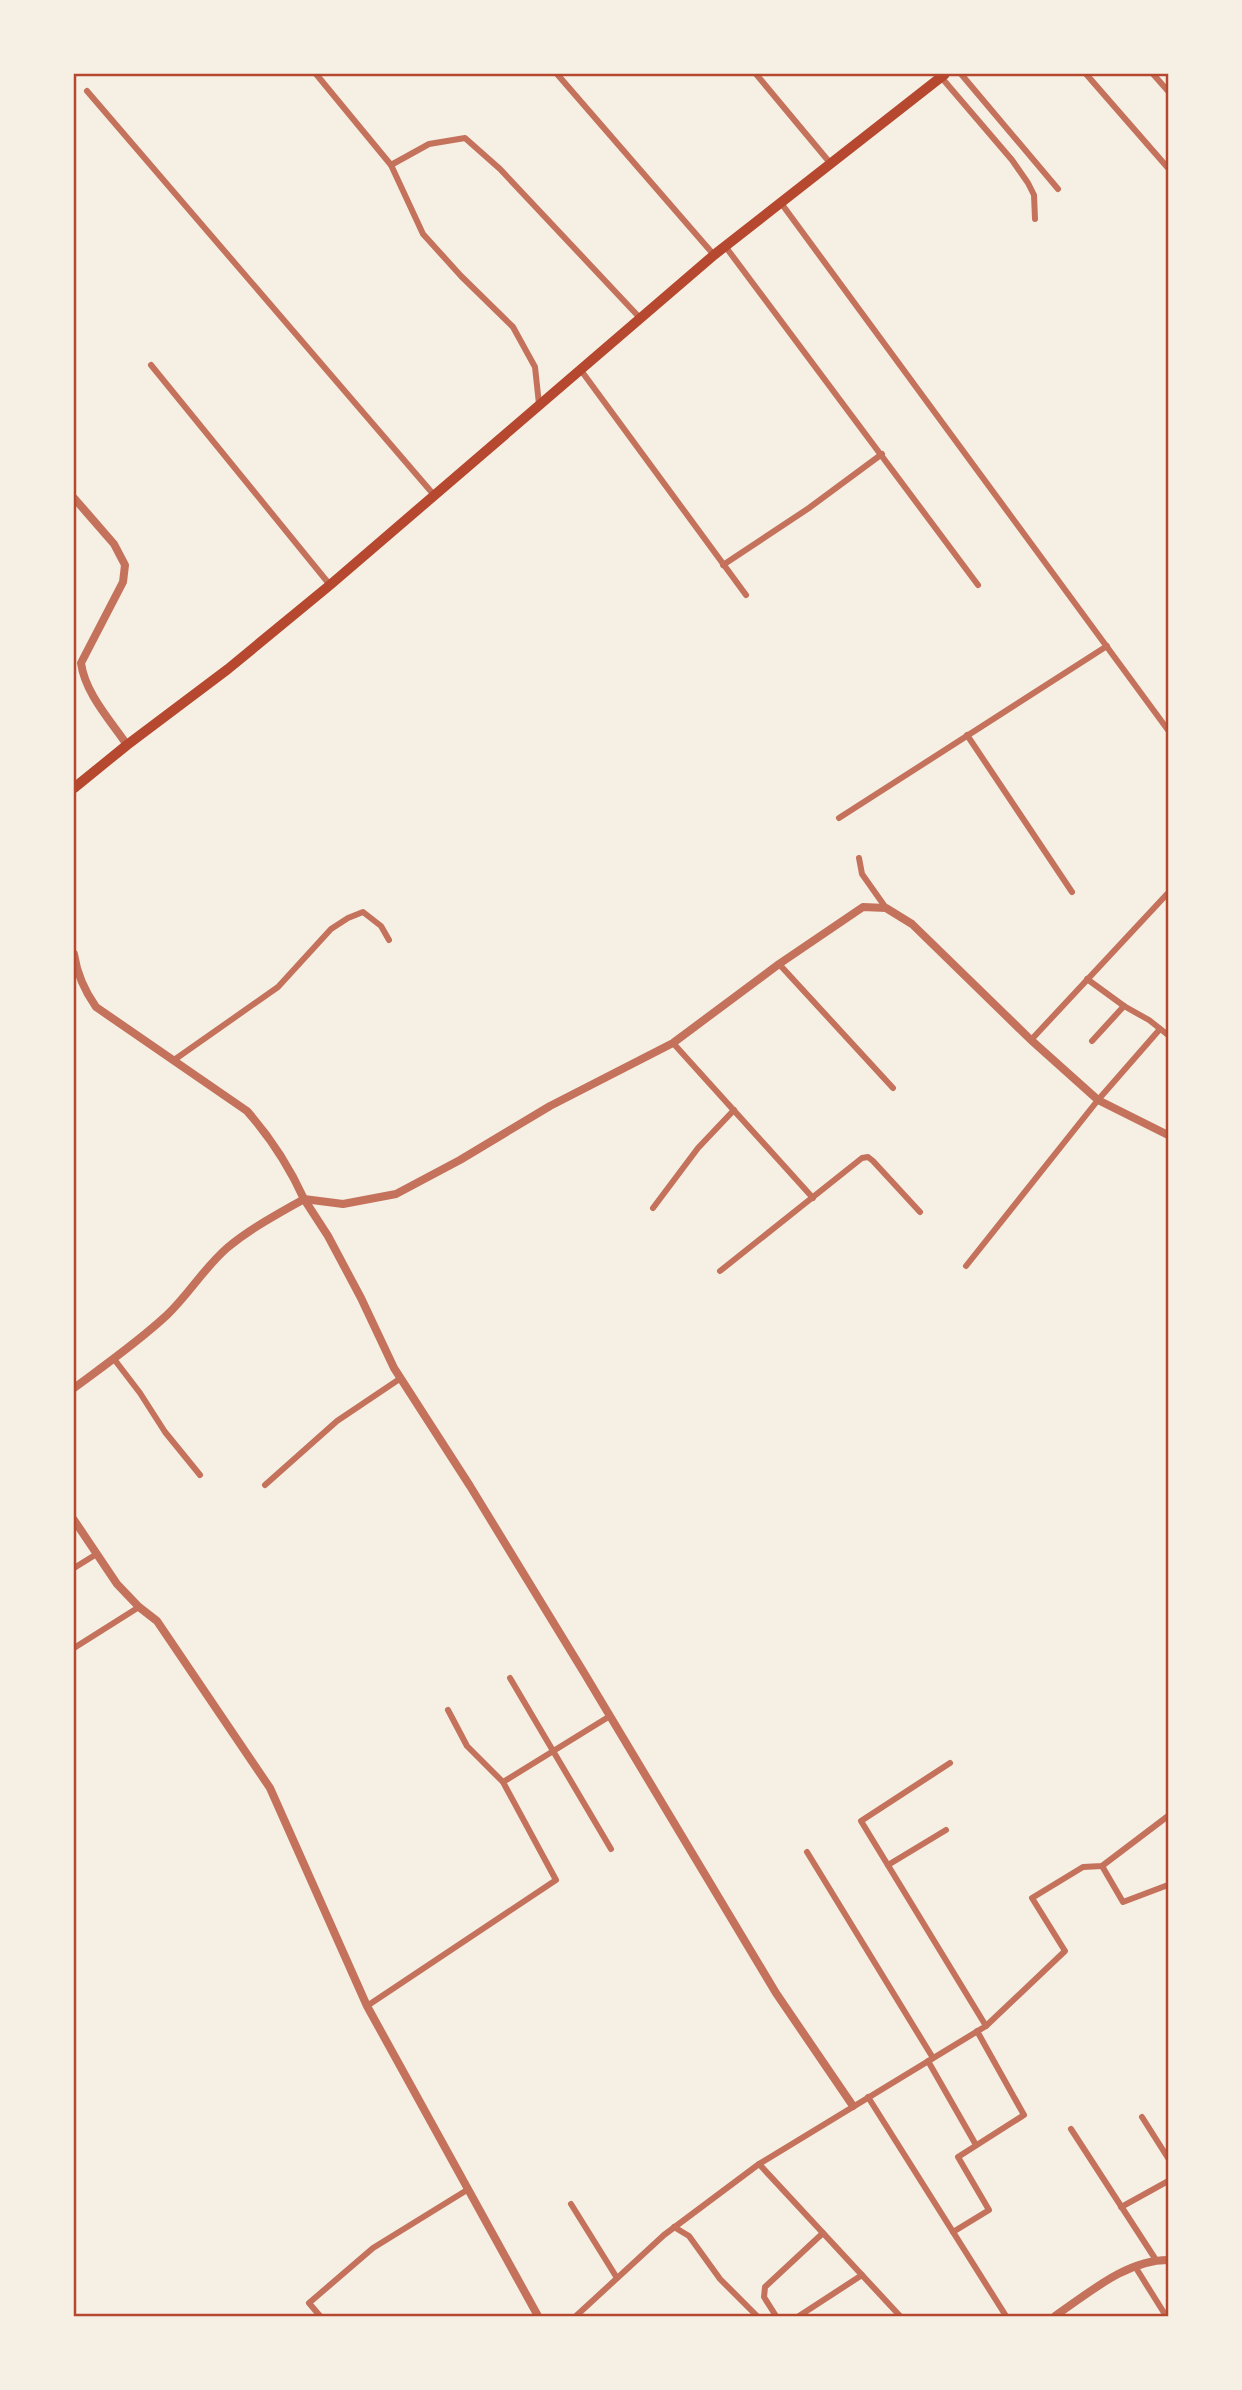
<svg xmlns="http://www.w3.org/2000/svg" width="1242" height="2390" viewBox="0 0 1242 2390" font-family="'Nunito Sans',sans-serif">
<style>
.lines{fill:none;stroke-linecap:round;stroke-linejoin:round}
.minor{stroke:#c5725c;stroke-width:6}
.tertiary{stroke:#c5725c;stroke-width:8}
.secondary{stroke:#b5482f;stroke-width:10}
.neatline{fill:none;stroke:#b5482f;stroke-width:2.5}
</style>
<rect width="100%" height="100%" fill="#f6efe4"/>
<g class="lines">
<!-- minor -->
<g class="minor">
<polyline points="316,74 391,165 429,144 465,138 500,169 640,318"/>
<polyline points="557,74 714,255"/>
<polyline points="756,74 831,164"/>
<polyline points="961,74 1058,189"/>
<polyline points="1086,74 1168,168"/>
<polyline points="1153,74 1168,91"/>
<polyline points="941,77 1012,160 1028,183 1034,195 1035,219"/>
<polyline points="87,91 434,495"/>
<polyline points="391,165 423,234 461,276 513,327 535,367 539,404"/>
<polyline points="781,203 1168,730"/>
<polyline points="725,246 978,585"/>
<polyline points="151,365 330,585"/>
<polyline points="580,369 746,595"/>
<polyline points="723,565 809,508 882,454"/>
<polyline points="967,735 1072,892"/>
<polyline points="839,818 1107,646"/>
<polyline points="859,858 862,874 886,908"/>
<polyline points="779,964 893,1088"/>
<polyline points="1087,979 1124,1006 1149,1020 1168,1035"/>
<polyline points="1031,1040 1168,893"/>
<polyline points="1092,1041 1124,1006"/>
<polyline points="673,1043 813,1198"/>
<polyline points="174,1060 278,987 331,929 348,918 363,912 381,926 389,940"/>
<polyline points="653,1208 698,1148 734,1110"/>
<polyline points="966,1266 1098,1100 1160,1029"/>
<polyline points="720,1271 862,1158 868,1157 873,1161 920,1212"/>
<polyline points="114,1359 140,1393 165,1432 200,1475"/>
<polyline points="265,1485 337,1421 401,1378"/>
<polyline points="74,1568 95,1555"/>
<polyline points="74,1648 139,1607"/>
<polyline points="510,1678 611,1849"/>
<polyline points="503,1782 610,1716"/>
<polyline points="807,1852 933,2058"/>
<polyline points="888,1865 946,1830"/>
<polyline points="1102,1866 1123,1902 1168,1885"/>
<polyline points="367,2006 556,1880 503,1782 467,1746 448,1710"/>
<polyline points="986,2026 1065,1951 1032,1898 1083,1867 1102,1866 1168,1816"/>
<polyline points="928,2061 976,2145"/>
<polyline points="868,2097 1006,2316"/>
<polyline points="1142,2117 1168,2158"/>
<polyline points="1071,2129 1156,2260"/>
<polyline points="759,2164 986,2026 861,1821 950,1763"/>
<polyline points="571,2204 617,2278"/>
<polyline points="1121,2207 1168,2181"/>
<polyline points="674,2227 689,2236 720,2279 757,2316"/>
<polyline points="953,2232 989,2210 958,2157 1024,2115 977,2031"/>
<polyline points="1136,2268 1166,2316"/>
<polyline points="320,2316 309,2303 373,2248 467,2190"/>
<polyline points="576,2316 664,2235 759,2164 900,2316"/>
<polyline points="776,2316 764,2297 765,2287 823,2233"/>
<polyline points="799,2316 862,2275"/>
</g>
<!-- tertiary -->
<g class="tertiary">
<path d="M74 498 114 544 125 565 123 582 81 663C85 693 110 720 127 745"/>
<path d="M74 954C77 974 84 990 96 1007L247 1111C271 1138 289 1166 304 1199 278 1214 251 1228 227 1248 204 1268 189 1294 167 1315 138 1342 105 1365 74 1388"/>
<polyline points="304,1199 328,1236 361,1298 394,1368 470,1486 583,1671 776,1993 853,2106"/>
<polyline points="304,1199 343,1204 396,1194 460,1160 550,1106 673,1043 779,964 863,907 886,908 912,924 1031,1040 1098,1100 1168,1135"/>
<polyline points="74,1520 117,1584 139,1607 157,1621 270,1788 367,2006 538,2316"/>
<path d="M1055 2316C1089 2293 1126 2260 1168 2260"/>
</g>
<!-- secondary -->
<polyline class="secondary" points="74,788 127,745 228,669 330,585 714,255 945,74"/>
</g>
<!-- border -->
<rect width="1242" height="2390" fill="none" stroke="#f6efe4" stroke-width="150"/>
<rect x="75" y="75" width="1092" height="2240" class="neatline"/>
</svg>
